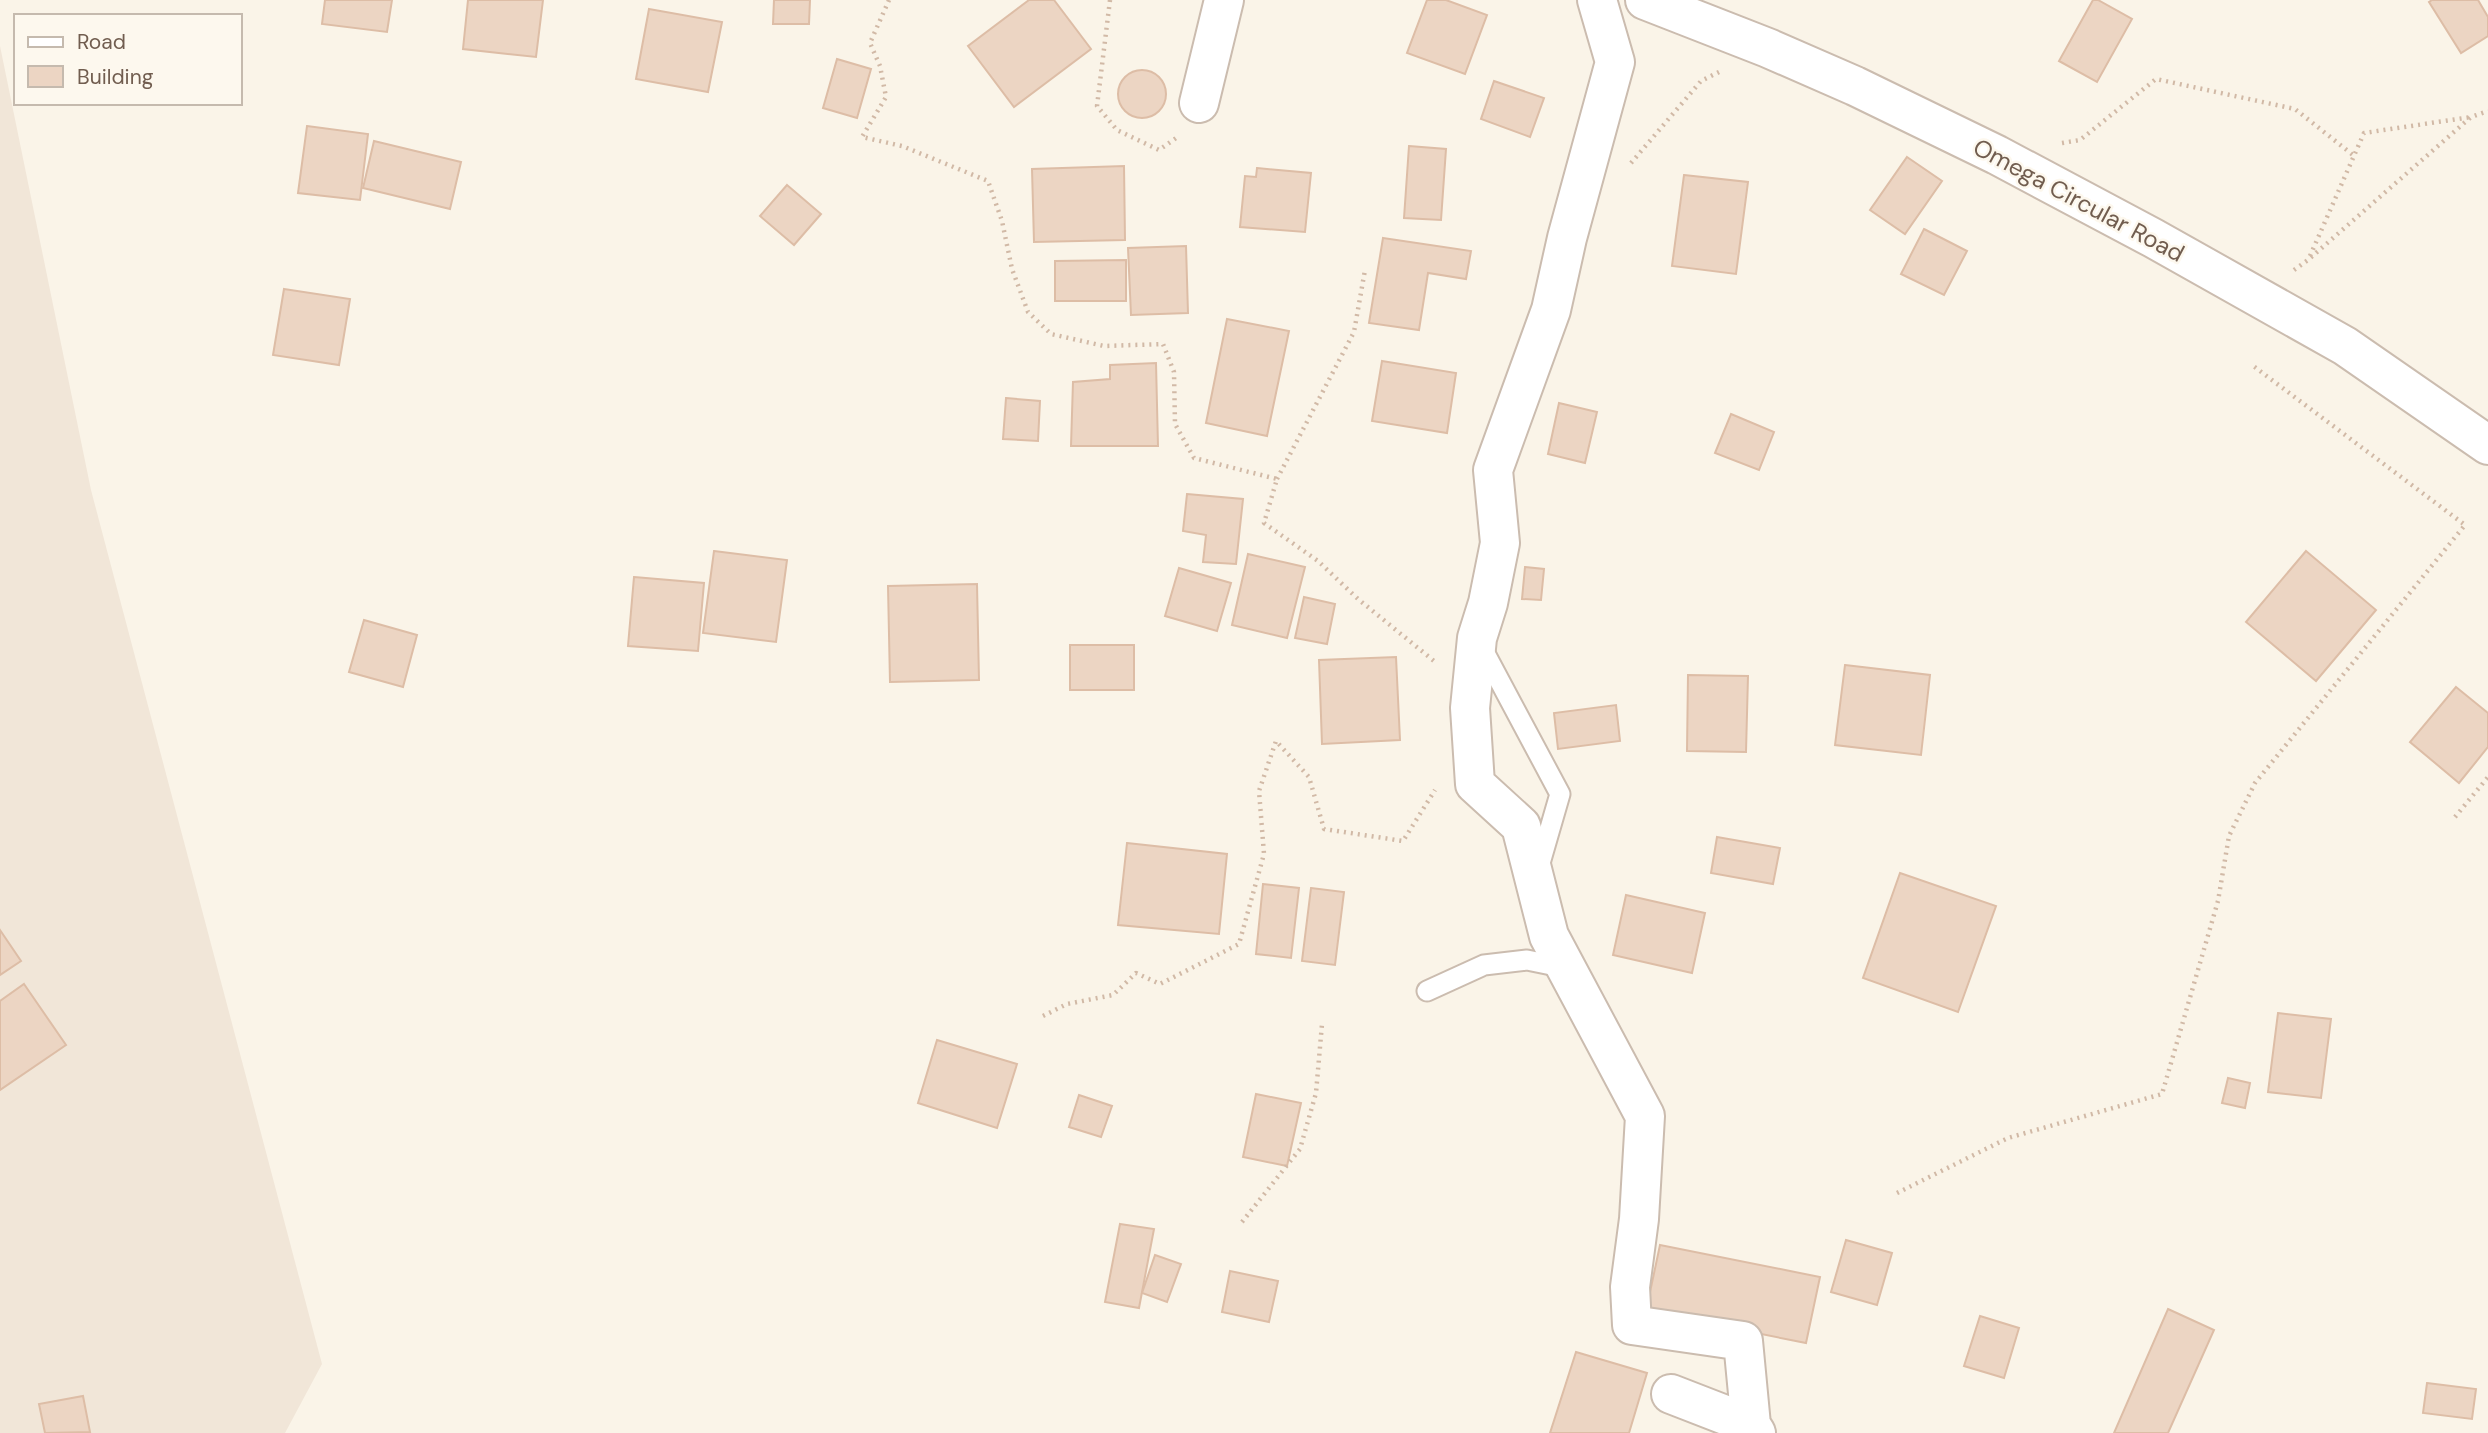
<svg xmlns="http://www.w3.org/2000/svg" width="2488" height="1433" viewBox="0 0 2488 1433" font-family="'DM Sans',sans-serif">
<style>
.residential{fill:#f1e6d8}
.building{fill:#ecd5c3;stroke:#ddbda6;stroke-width:2}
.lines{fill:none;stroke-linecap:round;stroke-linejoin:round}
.service-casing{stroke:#cbbcaf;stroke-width:23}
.minor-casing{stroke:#cbbcaf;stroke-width:42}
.path{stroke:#d1b9a6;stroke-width:4.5;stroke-dasharray:2 5;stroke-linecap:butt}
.service{stroke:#fff;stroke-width:19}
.minor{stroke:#fff;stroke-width:38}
.labels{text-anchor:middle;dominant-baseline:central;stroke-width:5;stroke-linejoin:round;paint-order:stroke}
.street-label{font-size:24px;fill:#715d4f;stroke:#fdf8ee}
</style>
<rect width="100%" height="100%" fill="#faf4e8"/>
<!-- residential -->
<polygon class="residential" points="0,46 91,490 322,1364 285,1433 0,1433"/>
<!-- building -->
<g class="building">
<polygon points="325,0 392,0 387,32 322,24"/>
<polygon points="468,0 543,0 536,57 463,49"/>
<polygon points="774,0 810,0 809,24 773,24"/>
<polygon points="1029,0 1054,0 1091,49 1014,107 968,46"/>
<polygon points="1427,0 1446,0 1487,15 1465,74 1407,53"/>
<polygon points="2093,0 2098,0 2132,19 2097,82 2059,61"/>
<polygon points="2432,0 2478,0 2488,17 2488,36 2461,53 2429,2"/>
<polygon points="649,9 722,22 708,92 636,79"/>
<polygon points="837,59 871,69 857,118 823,108"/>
<circle cx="1142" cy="94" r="24"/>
<polygon points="1494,81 1544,98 1530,137 1481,119"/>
<polygon points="307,126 368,134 360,200 298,193"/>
<polygon points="374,141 461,162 450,209 363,188"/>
<polygon points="1409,146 1446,149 1441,220 1404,218"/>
<polygon points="1907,157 1942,181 1905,234 1870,210"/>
<polygon points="1124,166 1125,240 1034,242 1032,169"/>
<polygon points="1257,168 1311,173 1305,232 1240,227 1245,176 1256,177"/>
<polygon points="1684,175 1748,182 1736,274 1672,266"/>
<polygon points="787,185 821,214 794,245 760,216"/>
<polygon points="1924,229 1967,251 1944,295 1901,274"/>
<polygon points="1383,238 1471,251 1466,279 1428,273 1419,330 1369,323"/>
<polygon points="1186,246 1188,313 1131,315 1128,248"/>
<polygon points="1126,260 1126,301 1055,301 1055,261"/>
<polygon points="284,289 350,299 339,365 273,355"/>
<polygon points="1227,319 1289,331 1267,436 1206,423"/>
<polygon points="1382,361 1456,373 1447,433 1372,421"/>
<polygon points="1156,363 1158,446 1071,446 1073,382 1110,379 1110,365"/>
<polygon points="1006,398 1040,401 1038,441 1003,439"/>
<polygon points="1559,403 1597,412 1585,463 1548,454"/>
<polygon points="1731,414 1774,432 1759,470 1715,453"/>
<polygon points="1187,494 1243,499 1236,564 1203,562 1206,535 1183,531"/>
<polygon points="714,551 787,560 776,642 703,633"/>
<polygon points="2306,551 2376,610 2316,681 2246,622"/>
<polygon points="1248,554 1305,567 1287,638 1232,625"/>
<polygon points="1525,567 1544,569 1541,600 1522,599"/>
<polygon points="1179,568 1231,583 1217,631 1165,616"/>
<polygon points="634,577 704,583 698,651 628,646"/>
<polygon points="977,584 979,680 890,682 888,586"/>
<polygon points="1304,597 1335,604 1327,644 1295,638"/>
<polygon points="364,620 417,635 403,687 349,672"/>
<rect x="1070" y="645" width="64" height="45"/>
<polygon points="1396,657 1400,740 1322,744 1319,660"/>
<polygon points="1845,665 1930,675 1921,755 1835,745"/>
<polygon points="1688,675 1748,676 1746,752 1687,751"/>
<polygon points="2456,687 2488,713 2488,747 2459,783 2410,742"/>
<polygon points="1616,705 1620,741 1558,749 1554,713"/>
<polygon points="1717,837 1780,848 1773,884 1711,873"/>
<polygon points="1127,843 1227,854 1219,934 1118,925"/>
<polygon points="1900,873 1996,906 1958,1012 1863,978"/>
<polygon points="1263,884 1299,888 1291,958 1256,954"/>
<polygon points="1311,888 1344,892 1335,965 1302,961"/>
<polygon points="1626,895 1705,913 1692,973 1613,955"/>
<polygon points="0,930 21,961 0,975"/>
<polygon points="24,984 66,1045 0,1090 0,1001"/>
<polygon points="2278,1013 2331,1019 2321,1098 2268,1092"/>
<polygon points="937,1040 1017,1064 997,1128 918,1103"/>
<polygon points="2228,1078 2250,1083 2245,1108 2222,1103"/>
<polygon points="1256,1094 1301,1103 1287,1166 1243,1157"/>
<polygon points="1079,1095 1112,1106 1101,1137 1069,1127"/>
<polygon points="1120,1224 1154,1229 1139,1308 1105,1302"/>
<polygon points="1846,1240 1892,1253 1877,1305 1831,1292"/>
<polygon points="1660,1245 1820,1277 1806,1343 1646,1311"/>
<polygon points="1155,1255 1181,1264 1167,1302 1142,1293"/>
<polygon points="1230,1271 1278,1281 1269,1322 1222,1312"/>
<polygon points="2168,1309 2214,1330 2168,1433 2114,1433"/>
<polygon points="1980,1316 2019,1328 2004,1378 1964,1366"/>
<polygon points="1576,1352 1647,1373 1629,1433 1550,1433"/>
<polygon points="2427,1383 2476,1389 2472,1419 2423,1413"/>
<polygon points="83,1396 90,1432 45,1433 39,1404"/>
</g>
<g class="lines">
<!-- service casing -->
<g class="service-casing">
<g id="service">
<polyline points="1481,646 1560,794 1538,870"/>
<polyline points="1427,991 1484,965 1527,960 1566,968"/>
</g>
</g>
<!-- minor casing -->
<g class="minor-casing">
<g id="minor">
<polyline points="1597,0 1615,62 1567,238 1551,310 1493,470 1500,543 1488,603 1477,638 1470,708 1475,784 1521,826 1549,936 1645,1116 1639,1219 1630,1287 1632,1325 1743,1341 1751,1425 1756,1433"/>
<polyline points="1645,0 1768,48 1855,86 1997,155 2153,238 2345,346 2488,445"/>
<polyline points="1199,103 1224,0"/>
<polyline points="1671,1394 1751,1425"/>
</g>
</g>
<!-- path -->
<g class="path">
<polyline points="889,0 870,43 880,66 886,97 862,137 902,146 988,181 1002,221 1012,269 1028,312 1051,334 1104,346 1163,344 1174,372 1175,424 1194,458 1277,479 1264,523 1318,561 1358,599 1434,661"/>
<polyline points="1110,0 1097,106 1117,130 1159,150 1179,136"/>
<polyline points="2062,143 2080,140 2156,79 2295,109 2353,155"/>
<polyline points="1631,163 1701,81 1719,72"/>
<polyline points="2310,256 2364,133 2471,117"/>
<polyline points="2294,270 2308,260 2471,117 2488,111"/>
<polyline points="1277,479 1354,332 1365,270"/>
<polyline points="2455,817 2488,777"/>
<polyline points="1043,1016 1067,1004 1113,995 1136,973 1160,984 1239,944 1264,854 1259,791 1276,741 1309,777 1324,829 1403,841 1435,790"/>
<polyline points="1897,1193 2008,1138 2162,1094 2218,901 2229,836 2255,783 2465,525 2252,365"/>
<polyline points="1242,1222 1300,1149 1316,1093 1322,1024"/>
</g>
<!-- service -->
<use href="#service" class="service"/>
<!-- minor -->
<use href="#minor" class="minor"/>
</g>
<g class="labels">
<!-- street labels -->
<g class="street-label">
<text transform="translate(2079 200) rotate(28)">Omega Circular Road</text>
</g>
</g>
<!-- legend -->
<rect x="14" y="14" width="228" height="91" fill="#fdf8ee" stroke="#c5baae" stroke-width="2"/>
<rect x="28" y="37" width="35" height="10" fill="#ffffff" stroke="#c5baae" stroke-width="2"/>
<text x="77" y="49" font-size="21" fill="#715d4f">Road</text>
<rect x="28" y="66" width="35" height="21" fill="#ecd5c3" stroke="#c5baae" stroke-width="2"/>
<text x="77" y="84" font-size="21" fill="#715d4f">Building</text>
</svg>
